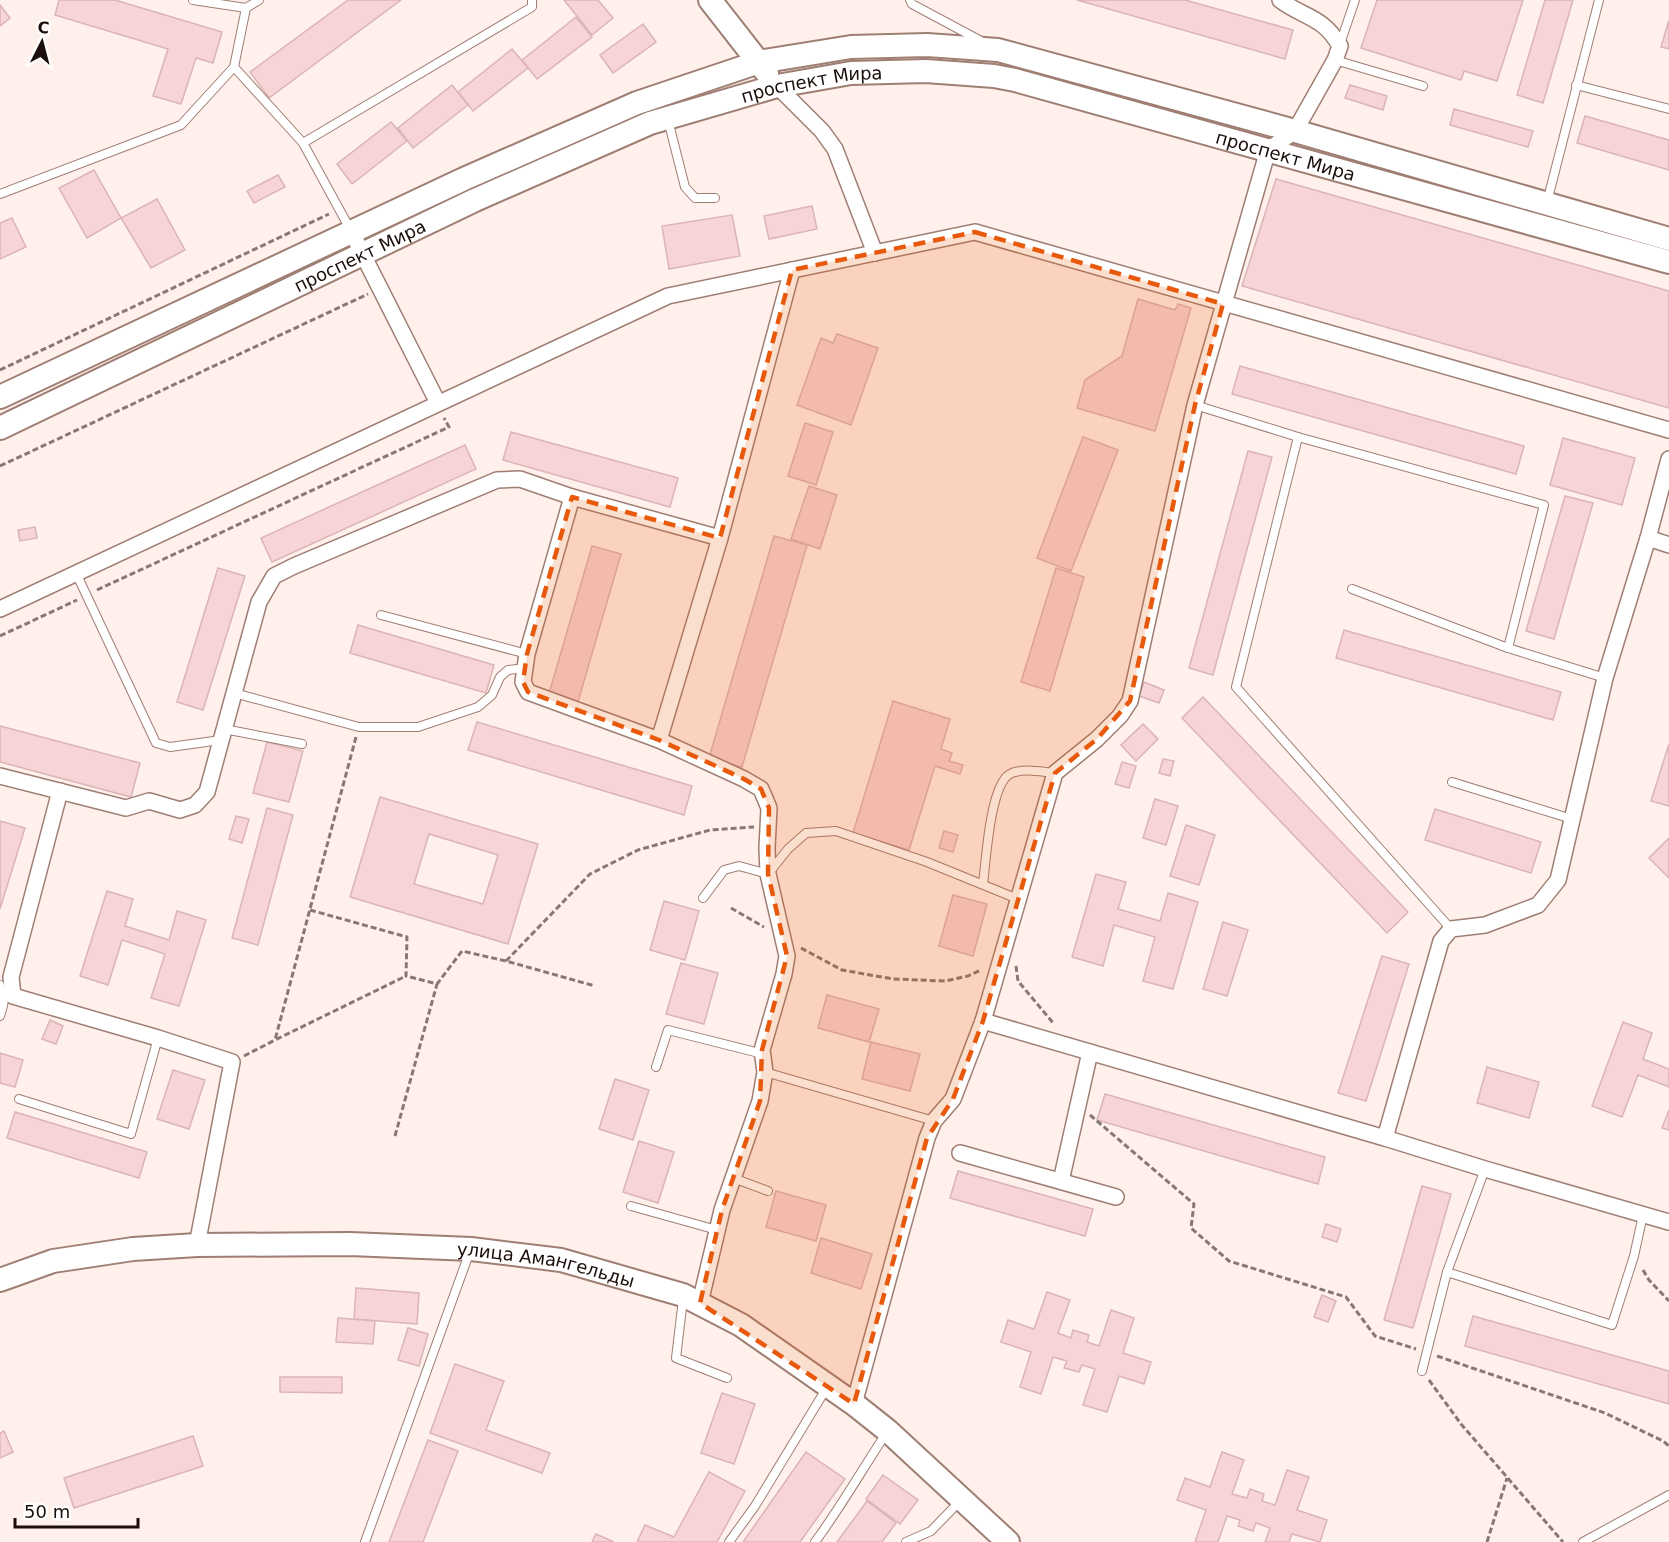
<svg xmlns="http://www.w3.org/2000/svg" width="1669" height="1542" viewBox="0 0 1669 1542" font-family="'DejaVu Sans',sans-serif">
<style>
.building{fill:#f7d4d6;stroke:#dbb4b6;stroke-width:1.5;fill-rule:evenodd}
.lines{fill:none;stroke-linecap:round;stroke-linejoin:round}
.lane-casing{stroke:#9f7e73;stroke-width:10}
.street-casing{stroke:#9f7e73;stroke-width:18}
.secondary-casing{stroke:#9f7e73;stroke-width:26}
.path{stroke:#867874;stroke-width:3;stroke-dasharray:6 3;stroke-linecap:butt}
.lane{stroke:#fff;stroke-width:8}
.street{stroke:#fff;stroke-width:15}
.secondary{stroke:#fff;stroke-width:22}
.marked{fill:#e8590c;fill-opacity:0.2;stroke:#e8590c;stroke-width:4.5;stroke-dasharray:12 8;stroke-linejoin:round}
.labels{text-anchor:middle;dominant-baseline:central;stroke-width:4.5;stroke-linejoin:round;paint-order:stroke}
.street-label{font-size:18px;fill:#1b0e0b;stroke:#fff}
</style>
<rect width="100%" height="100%" fill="#fff0eb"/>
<!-- building -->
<g class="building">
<polygon points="59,0 115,0 222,32 213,63 196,58 181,104 153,96 168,49 55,15"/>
<polygon points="348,0 401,0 269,98 250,72"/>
<polygon points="564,0 598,0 613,18 592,35"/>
<polygon points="1077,0 1185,0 1293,30 1285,59"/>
<polygon points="1377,0 1523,0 1497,81 1464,71 1461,80 1361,48"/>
<polygon points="1545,0 1573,0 1543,103 1517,95"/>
<polygon points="0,5 10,18 0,26"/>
<polygon points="576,17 592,37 537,79 522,60"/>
<polygon points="1669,20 1669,49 1661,47"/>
<polygon points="643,24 656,42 613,73 600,55"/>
<polygon points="512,49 528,68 473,111 458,92"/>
<polygon points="452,85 468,105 413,148 398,128"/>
<polygon points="1350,85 1387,96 1383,110 1345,98"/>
<polygon points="1454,109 1533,131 1528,147 1450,125"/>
<polygon points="1585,116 1669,140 1669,170 1577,143"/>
<polygon points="391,122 407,141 352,184 337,164"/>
<polygon points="94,170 121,218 87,238 59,188"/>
<polygon points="278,175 285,187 254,203 247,191"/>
<polygon points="1276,179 1669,291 1669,408 1242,286"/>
<polygon points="157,199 185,250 151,268 121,218"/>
<polygon points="812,206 817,229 769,239 764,216"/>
<polygon points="732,215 740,256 669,269 662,226"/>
<polygon points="12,218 26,247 0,259 0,223"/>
<polygon points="1138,299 1175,310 1178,304 1191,308 1155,431 1077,408 1085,380 1122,356"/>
<polygon points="837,334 878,348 851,425 797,405 821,338 833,343"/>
<polygon points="1240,366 1524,446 1516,474 1232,394"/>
<polygon points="805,423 833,432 816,485 788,476"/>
<polygon points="511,432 678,478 670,507 503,460"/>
<polygon points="1083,437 1118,450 1071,571 1037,558"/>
<polygon points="1563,438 1635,458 1622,505 1550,485"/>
<polygon points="465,445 476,469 272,562 261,538"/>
<polygon points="1248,451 1272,457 1213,675 1189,668"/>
<polygon points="809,486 837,495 820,549 791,539"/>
<polygon points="1565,496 1593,503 1554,639 1526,631"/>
<polygon points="35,527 37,538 20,541 18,530"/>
<polygon points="774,536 807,545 742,767 709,758"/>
<polygon points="592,546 621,554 577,705 548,697"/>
<polygon points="218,568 245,576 203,710 177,702"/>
<polygon points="1056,568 1084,577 1050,691 1021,682"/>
<polygon points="358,625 494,665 486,693 350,653"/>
<polygon points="1344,630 1561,692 1553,720 1336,658"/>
<polygon points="1144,682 1164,690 1159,703 1139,696"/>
<polygon points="1203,697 1408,912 1387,933 1182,718"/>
<polygon points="893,701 950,719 941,749 952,753 949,761 963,765 960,774 935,766 909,850 853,833"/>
<polygon points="477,722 692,786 684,815 468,750"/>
<polygon points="1143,724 1158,739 1136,761 1121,745"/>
<polygon points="0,726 140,763 131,797 0,762"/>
<polygon points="267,742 303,751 289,802 253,793"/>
<polygon points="1669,744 1669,806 1651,801"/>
<polygon points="1163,759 1174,761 1170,776 1159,773"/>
<polygon points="1122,762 1136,766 1129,788 1115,784"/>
<path d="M380 797 538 844 508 944 350 897ZM429 834 498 855 483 904 414 884Z"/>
<polygon points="1155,799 1178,806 1166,845 1143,838"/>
<polygon points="267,808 293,815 258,945 232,938"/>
<polygon points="1435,809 1541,842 1531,873 1425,840"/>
<polygon points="236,816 249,819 242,843 229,839"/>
<polygon points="0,821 25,828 0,909"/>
<polygon points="1186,825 1215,835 1199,885 1170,876"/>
<polygon points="944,831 958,835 953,852 939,848"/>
<polygon points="1669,838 1669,878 1649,858"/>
<polygon points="1096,874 1126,882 1118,909 1160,921 1168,893 1198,902 1173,989 1143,981 1155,937 1114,925 1103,966 1072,957"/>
<polygon points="107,891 133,899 125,926 169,940 177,911 206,920 179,1006 151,998 165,954 122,940 108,985 80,976"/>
<polygon points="953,895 987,904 973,956 939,946"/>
<polygon points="664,901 699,911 685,960 650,950"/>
<polygon points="1223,922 1248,930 1227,996 1203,989"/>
<polygon points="1382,956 1409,964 1366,1101 1338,1093"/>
<polygon points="681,963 718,973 704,1024 666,1014"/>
<polygon points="827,995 879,1009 869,1042 818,1028"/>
<polygon points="50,1020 63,1026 56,1044 42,1039"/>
<polygon points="1623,1022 1652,1033 1643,1059 1669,1069 1669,1087 1638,1075 1622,1117 1592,1106"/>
<polygon points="871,1042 920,1054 910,1091 862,1079"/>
<polygon points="0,1053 23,1060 15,1087 0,1083"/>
<polygon points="1487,1067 1539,1082 1529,1118 1477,1103"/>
<polygon points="173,1070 205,1080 189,1129 157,1119"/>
<polygon points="615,1079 649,1090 633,1140 599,1129"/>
<polygon points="1105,1094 1325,1157 1318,1184 1097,1120"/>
<polygon points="1669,1110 1669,1130 1662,1128"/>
<polygon points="15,1112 147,1152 139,1178 7,1138"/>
<polygon points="639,1141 674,1152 658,1203 623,1192"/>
<polygon points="958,1171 1093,1209 1085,1236 950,1198"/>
<polygon points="1422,1186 1451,1194 1413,1328 1384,1320"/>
<polygon points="776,1191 826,1205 816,1241 766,1227"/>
<polygon points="1326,1224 1341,1229 1337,1242 1322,1237"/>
<polygon points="821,1238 872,1254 861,1289 811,1273"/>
<polygon points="356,1288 419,1293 417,1324 354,1319"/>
<polygon points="1047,1292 1070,1300 1058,1333 1071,1338 1073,1330 1089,1335 1087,1342 1099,1346 1111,1310 1134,1318 1123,1353 1151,1362 1144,1384 1119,1376 1107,1412 1083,1405 1095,1369 1082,1365 1079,1372 1064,1368 1067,1361 1053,1357 1041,1394 1020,1387 1031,1352 1001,1342 1008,1320 1034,1329"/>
<polygon points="1322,1295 1336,1301 1328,1322 1314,1317"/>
<polygon points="1473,1316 1669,1371 1669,1404 1465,1346"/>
<polygon points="338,1318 375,1321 373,1344 336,1342"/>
<polygon points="408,1328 428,1334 419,1366 398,1360"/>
<polygon points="455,1364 504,1381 486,1430 550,1453 542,1473 430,1433"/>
<polygon points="280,1377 342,1377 342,1393 280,1392"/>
<polygon points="722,1393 755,1404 734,1464 701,1453"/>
<polygon points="4,1431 13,1452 0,1458 0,1433"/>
<polygon points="193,1436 203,1466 74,1508 64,1478"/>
<polygon points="428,1440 458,1451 423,1542 389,1542"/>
<polygon points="806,1452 845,1479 800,1542 743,1542"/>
<polygon points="1222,1452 1244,1460 1232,1494 1247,1498 1250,1489 1264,1494 1262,1501 1275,1505 1287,1470 1309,1477 1297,1510 1327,1520 1320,1542 1292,1534 1289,1542 1265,1542 1270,1528 1256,1523 1253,1531 1238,1526 1240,1520 1227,1516 1218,1542 1195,1542 1206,1510 1177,1500 1185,1478 1210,1487"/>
<polygon points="709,1472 745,1491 717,1542 637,1542 645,1525 674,1537"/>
<polygon points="883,1475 918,1500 900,1524 866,1499"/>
<polygon points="867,1501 896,1523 882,1542 837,1542"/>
<polygon points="596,1534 614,1542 592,1542"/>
</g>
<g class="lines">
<!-- lane casing -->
<g class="lane-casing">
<g id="lane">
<polyline points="193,0 246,8"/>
<polyline points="259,0 246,8 234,67 303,143"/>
<polyline points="910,0 912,4 981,41"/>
<polyline points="1340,44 1355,0"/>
<polyline points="1335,60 1423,86"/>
<polyline points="1576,85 1669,109"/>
<polyline points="668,120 685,187 695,198 715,198"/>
<polyline points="0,194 181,125 234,67"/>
<polyline points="1547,202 1599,0"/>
<polyline points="350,229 303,143 532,7 532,0"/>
<polyline points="1195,405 1298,437 1236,687 1451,929"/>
<polyline points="1298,437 1544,505 1508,648 1605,678"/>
<polyline points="76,573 156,743 170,747 221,740"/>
<polyline points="1352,589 1508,648"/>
<polyline points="381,615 527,654"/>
<polyline points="234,693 359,727 418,727 478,707 492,695 500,677 508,670 525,668"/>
<polyline points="224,729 302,744"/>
<polyline points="1452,782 1572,819"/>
<path d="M983 884C986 862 990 780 1012 773 1025 768 1042 772 1055 773"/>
<polyline points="703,898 724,870 739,866 768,874 788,849 806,833 836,831 927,862 1018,899"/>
<path d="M0 985C6 997 4 1004 0 1016"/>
<polyline points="656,1067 668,1030 763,1054"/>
<polyline points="765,1072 934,1121"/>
<polyline points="19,1099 131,1134 158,1038"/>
<polyline points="1485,1169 1447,1272 1612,1325 1634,1256 1643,1215"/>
<polyline points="733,1178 768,1191"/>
<polyline points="631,1206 717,1230"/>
<polyline points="683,1299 676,1358 727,1378"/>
<polyline points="1422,1371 1447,1272"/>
<polyline points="365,1542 470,1251"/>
<polyline points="729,1542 755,1506 826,1389"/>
<path d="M815 1542C841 1507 863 1468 887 1432"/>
<polyline points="906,1542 931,1531 961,1500"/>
<polyline points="1583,1542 1669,1495"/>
</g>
</g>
<!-- street casing -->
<g class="street-casing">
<g id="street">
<polyline points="777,86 822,131 835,149 875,253"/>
<polyline points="351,231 438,403"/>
<polyline points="1669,459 1648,538 1605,678 1558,880 1538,905 1485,925 1451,929 1441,941 1385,1138 1485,1169 1669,1222"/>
<polyline points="720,538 572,497 527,654 523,682 528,692 659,740 720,538 792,270"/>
<polyline points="1648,538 1669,545"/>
<polyline points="0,609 668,296 975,232 1669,430"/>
<polyline points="659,740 744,779 761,789 769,808 767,848 768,874 787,956 784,974 762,1050 765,1072 760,1101 722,1210 700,1303"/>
<polyline points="0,776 126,808 149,801 180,810 195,805 207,792 259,602 274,576 294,566 497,480 520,479 572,497"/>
<polyline points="60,791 11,977 13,996 158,1038 232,1062 197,1245"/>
<path d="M983 1021 1055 773 1097 739 1120 716 1130 701 1195 405 1268 150 1295 131 1335 60 1340 46C1323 16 1304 18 1280 0"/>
<polyline points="960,1153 1116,1197"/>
<polyline points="1061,1181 1090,1052"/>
<polyline points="854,1404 927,1138 934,1121 953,1099 983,1021 1385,1138"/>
</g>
</g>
<!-- secondary casing -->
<g class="secondary-casing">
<g id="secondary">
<polyline points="710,0 767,73"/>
<polyline points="0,397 464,179 637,103 759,62 851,47 927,45 998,50 1295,131 1669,239"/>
<path id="s1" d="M0 428 475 200 650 123 777 86 851 73 926 71 994 76 1015 80 1669 262"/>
<path id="s2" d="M0 1280 53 1261 133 1249 197 1245 350 1244 471 1249 561 1260 683 1295 741 1325 854 1404 888 1431 1008 1542"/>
</g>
</g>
<!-- path -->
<g class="path">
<polyline points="0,370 329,214"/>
<polyline points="0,466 368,294"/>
<polyline points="97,590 449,427 444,418"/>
<polyline points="0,636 77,600"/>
<polyline points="356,737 275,1040 406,976"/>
<polyline points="731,908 764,927"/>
<polyline points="310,910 407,937 406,976 437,984 462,951 506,961 595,986"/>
<polyline points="801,948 842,970 893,979 945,981 968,976 981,970"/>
<polyline points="506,961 590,874 638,850 710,830 754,827"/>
<polyline points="1016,966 1018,981 1054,1024"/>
<polyline points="244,1056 275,1040"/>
<polyline points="1090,1115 1194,1204 1191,1228 1229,1261 1346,1297 1375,1336 1416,1349"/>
<polyline points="395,1136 437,984"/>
<polyline points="1643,1270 1649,1280 1669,1301"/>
<polyline points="1437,1356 1605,1413 1663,1441 1669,1446"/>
<polyline points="1429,1380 1461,1424 1563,1542"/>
<polyline points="1487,1542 1507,1478"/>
</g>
<!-- lane -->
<use href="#lane" class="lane"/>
<!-- street -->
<use href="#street" class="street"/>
<!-- secondary -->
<use href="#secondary" class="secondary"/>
</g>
<!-- marked area -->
<path class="marked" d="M975 232 1223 304 1195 405 1130 701 1097 739 1055 773 983 1021 953 1099 927 1138 854 1404 700 1303 722 1210 760 1101 762 1050 787 956 768 874 769 808 761 789 744 779 659 740 528 692 523 682 527 654 572 497 720 538 792 270Z"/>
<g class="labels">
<!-- street labels -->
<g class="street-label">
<text stroke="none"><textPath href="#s1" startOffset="885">проспект Мира</textPath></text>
<text stroke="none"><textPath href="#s1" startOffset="1371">проспект Мира</textPath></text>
<text stroke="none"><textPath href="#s1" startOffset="399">проспект Мира</textPath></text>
<text stroke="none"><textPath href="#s2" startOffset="552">улица Амангельды</textPath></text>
</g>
</g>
<!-- north arrow -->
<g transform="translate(42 42) rotate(6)" stroke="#ffffff" stroke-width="4.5" paint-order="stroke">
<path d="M0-4.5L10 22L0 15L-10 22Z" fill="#1b0e0b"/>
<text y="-9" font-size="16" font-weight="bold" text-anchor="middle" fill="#1b0e0b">С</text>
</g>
<!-- scale -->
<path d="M15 1518v9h123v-9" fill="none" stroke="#1b0e0b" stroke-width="3"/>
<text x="24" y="1518" font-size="18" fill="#1b0e0b" stroke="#ffffff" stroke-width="4.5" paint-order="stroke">50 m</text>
</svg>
